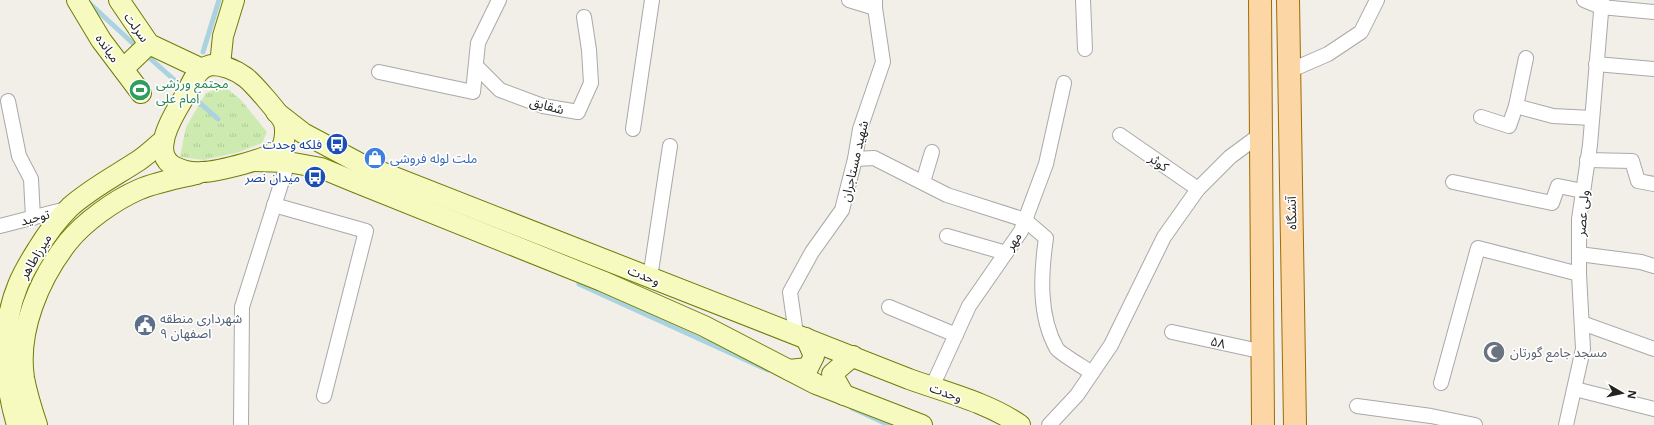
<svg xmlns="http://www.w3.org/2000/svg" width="1654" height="425" viewBox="0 0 1654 425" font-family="'Open Sans','Noto Sans Arabic',sans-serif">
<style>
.grass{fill:url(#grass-tufts)}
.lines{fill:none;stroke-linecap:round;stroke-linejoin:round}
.stream{stroke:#aad3df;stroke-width:5}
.street-casing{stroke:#a9a9a9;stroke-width:16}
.secondary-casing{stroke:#707d05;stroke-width:22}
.primary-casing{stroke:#a06b00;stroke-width:24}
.street{stroke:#fff;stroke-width:14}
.secondary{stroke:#f7fabf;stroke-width:20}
.primary{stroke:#fcd6a4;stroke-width:22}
.labels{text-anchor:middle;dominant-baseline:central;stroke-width:3.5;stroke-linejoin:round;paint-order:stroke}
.street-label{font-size:13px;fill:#222;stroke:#fff}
.leisure-label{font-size:13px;fill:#27864d;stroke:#fff;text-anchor:start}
.transit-label{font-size:13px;fill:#164399;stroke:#fff;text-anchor:end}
.shop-label{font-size:13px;fill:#366cbe;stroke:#fff;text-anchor:start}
.service-label{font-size:13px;fill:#4e5e75;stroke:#fff;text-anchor:start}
.worship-label{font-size:13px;fill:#5b616d;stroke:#fff;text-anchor:start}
</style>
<defs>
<pattern id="grass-tufts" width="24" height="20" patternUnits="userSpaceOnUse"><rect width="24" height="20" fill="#cdebb0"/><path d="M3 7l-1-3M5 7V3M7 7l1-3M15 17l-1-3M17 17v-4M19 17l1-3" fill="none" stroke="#b0c997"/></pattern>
</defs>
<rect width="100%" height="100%" fill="#f2efe9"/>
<!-- grass -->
<polygon class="grass" points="224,86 241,100 267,132 262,143 239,152 204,160 180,157 186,127 206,93"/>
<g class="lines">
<!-- stream -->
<g class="stream">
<polyline points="88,2 138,48"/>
<polyline points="203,52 219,0"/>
<polyline points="144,53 180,85"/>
<polyline points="191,95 218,119"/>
<polyline points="579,284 768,370"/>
<polyline points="852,408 889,425"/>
</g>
<!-- street casing -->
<g class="street-casing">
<g id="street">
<polyline points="849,0 875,8"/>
<polyline points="1083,0 1085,49"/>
<polyline points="1584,0 1601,7 1654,12"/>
<polyline points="1596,64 1654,69"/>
<polyline points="476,66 500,90 543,106 578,112 591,83 589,50 584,17"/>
<polyline points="1289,71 1328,54 1361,32 1377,0"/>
<polyline points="379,72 473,92 478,43 499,0"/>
<polyline points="8,101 19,156 31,179 33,218"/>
<polyline points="1516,106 1526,58"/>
<polyline points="1481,117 1509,126 1516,106 1553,116 1592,118"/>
<polyline points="633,129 652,0"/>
<polyline points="1120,135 1198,189"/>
<path d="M855 159 874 158 947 195 1025 220 1046 238C1041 273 1038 316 1057 349 1061 354 1085 368 1092 373"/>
<polyline points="1587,160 1632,161 1638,181 1654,184"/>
<polyline points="923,182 932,152"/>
<polyline points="1453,182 1552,203 1558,186 1583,191"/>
<polyline points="274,205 366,231 324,396"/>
<polyline points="0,226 70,208"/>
<polyline points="947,236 1006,253"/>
<polyline points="1579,254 1641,262 1654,266"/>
<polyline points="650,278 670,146"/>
<polyline points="889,307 956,335"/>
<polyline points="1582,323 1654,349"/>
<polyline points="1172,332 1264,352"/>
<polyline points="796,334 790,292 812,252 842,210 855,159 860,129 883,62 875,8 875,0"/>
<polyline points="1441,383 1478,248 1579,274"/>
<polyline points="932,387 969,306 1021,231 1046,164 1064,83"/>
<polyline points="1575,389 1654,409"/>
<polyline points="1357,406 1431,416 1475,425"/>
<polyline points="241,425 242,307 288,162"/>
<polyline points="1049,425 1077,395 1111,345 1164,237 1198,189 1230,157 1261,134"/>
<polyline points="1566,425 1583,349 1579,274 1579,219 1590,145 1602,0"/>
</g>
</g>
<!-- secondary casing -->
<g class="secondary-casing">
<g id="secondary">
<polyline points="77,0 101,40 141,93"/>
<polyline points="119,0 149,44 202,69"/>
<path d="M211 65C223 65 234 69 245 77 252 82 281 115 284 123 286 130 285 141 282 147 275 158 215 172 202 172 193 173 183 171 175 167 147 153 176 111 186 94 190 86 195 74 202 69 204 67 208 66 211 65Z"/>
<polyline points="220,65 223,36 234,0"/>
<polyline points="123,69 149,44"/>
<path d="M276 112 303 133 361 164 909 379C945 392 989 403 1020 425"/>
<polyline points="255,161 288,162 321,168 355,182 602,281 704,326 816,384 922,425"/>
<polyline points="789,370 808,368 814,356 806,338"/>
<polyline points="844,395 832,374 853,356"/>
<path d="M17 425C4 381 0 328 18 285 23 273 30 261 37 250 46 235 57 220 70 207 90 189 115 176 138 161 147 155 155 147 164 140"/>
<path d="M37 425C32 410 27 394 24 378 17 331 39 279 68 242 84 222 115 200 138 190 156 182 178 178 197 174"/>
</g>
</g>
<!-- primary casing -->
<g class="primary-casing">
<g id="primary">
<polyline points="1260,0 1263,425"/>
<polyline points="1288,0 1295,425"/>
</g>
</g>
<!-- street -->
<use href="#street" class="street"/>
<!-- secondary -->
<use href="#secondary" class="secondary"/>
<!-- primary -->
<use href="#primary" class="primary"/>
</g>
<!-- icons -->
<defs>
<g id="stadium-disc" transform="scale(1.15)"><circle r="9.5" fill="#2e9e5b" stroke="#fff"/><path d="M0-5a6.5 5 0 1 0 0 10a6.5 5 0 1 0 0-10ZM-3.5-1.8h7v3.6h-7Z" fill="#fff"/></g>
<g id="bus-disc" transform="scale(1.15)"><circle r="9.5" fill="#1a4fb4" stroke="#fff"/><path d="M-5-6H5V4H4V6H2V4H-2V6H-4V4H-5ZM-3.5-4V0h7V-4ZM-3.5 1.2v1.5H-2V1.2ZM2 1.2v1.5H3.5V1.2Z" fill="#fff"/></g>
<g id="shop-disc" transform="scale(1.15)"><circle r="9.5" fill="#3f7fe0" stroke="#fff"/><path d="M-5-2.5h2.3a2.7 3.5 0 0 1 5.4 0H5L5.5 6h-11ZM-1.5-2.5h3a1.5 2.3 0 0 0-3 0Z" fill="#fff"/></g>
<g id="civic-disc" transform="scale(1.15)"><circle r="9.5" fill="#5c6f8a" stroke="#fff"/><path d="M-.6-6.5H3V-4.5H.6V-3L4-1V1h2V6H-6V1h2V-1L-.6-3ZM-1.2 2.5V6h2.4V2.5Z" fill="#fff"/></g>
<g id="mosque-disc" transform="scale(1.15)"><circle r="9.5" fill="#6b7280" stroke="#fff"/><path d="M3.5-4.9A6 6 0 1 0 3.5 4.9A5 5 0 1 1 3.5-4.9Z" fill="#fff"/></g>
</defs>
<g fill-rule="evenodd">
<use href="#stadium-disc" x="140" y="90"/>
<use href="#bus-disc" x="337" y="144"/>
<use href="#shop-disc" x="375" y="158"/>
<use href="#bus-disc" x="315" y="177"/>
<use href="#civic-disc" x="145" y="325"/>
<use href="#mosque-disc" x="1494" y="352"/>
</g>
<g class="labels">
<!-- street labels -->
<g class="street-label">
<text transform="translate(137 27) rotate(54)">سرلت</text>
<text transform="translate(108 48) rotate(55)">میانده</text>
<text transform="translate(547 105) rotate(15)">شقایق</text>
<text transform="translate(854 161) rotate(-77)">شهید مستاجران</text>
<text transform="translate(1159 162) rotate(35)">کوثر</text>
<text transform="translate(1291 213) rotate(-91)">آتشگاه</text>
<text transform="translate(1582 213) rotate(-85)">ولی عصر</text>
<text transform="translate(35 217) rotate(-15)">توحید</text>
<text transform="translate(1013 241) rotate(-57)">مهر</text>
<text transform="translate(35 256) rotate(-59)">میرزاطاهر</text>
<text transform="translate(644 275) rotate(22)">وحدت</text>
<text transform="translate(1218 342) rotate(12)">۵۸</text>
<text transform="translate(946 392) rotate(20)">وحدت</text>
</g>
<!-- leisure labels -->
<g class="leisure-label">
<text x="156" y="83">مجتمع ورزشی<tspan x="156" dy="15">امام علی</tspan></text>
</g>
<!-- transit labels -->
<g class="transit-label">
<text x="322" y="144">فلکه وحدت</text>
<text x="300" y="177">میدان نصر</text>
</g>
<!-- shop labels -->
<g class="shop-label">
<text x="390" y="158">ملت لوله فروشی</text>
</g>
<!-- service labels -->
<g class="service-label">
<text x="160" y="318">شهرداری منطقه<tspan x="160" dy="15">۹ اصفهان</tspan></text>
</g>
<!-- worship labels -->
<g class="worship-label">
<text x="1510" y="352">مسجد جامع گورتان</text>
</g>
</g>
<!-- north arrow -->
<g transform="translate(1622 393) rotate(99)" stroke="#ffffff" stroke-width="3" paint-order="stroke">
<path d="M0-3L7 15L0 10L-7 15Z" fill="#222222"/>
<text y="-6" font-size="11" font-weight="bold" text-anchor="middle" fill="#222222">N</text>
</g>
</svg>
